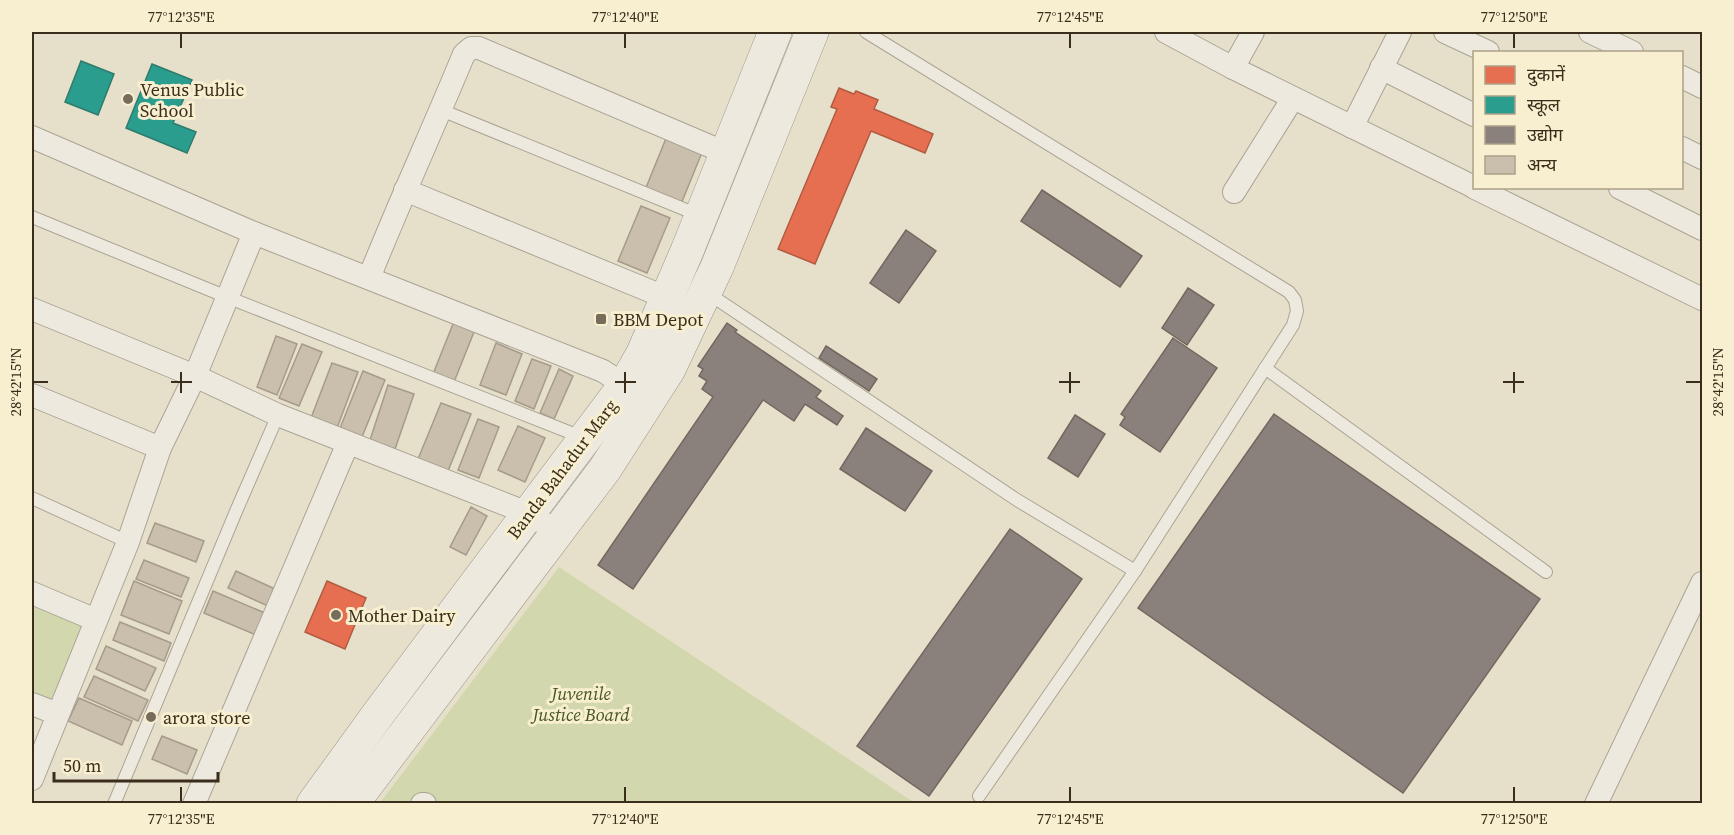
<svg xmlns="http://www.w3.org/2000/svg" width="1734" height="835" viewBox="0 0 1734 835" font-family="'Source Serif 4','Noto Sans Devanagari',serif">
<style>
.green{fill:#d3d7ad}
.shops{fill:#e76f51;stroke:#b35b41;stroke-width:1.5}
.schools{fill:#2a9d8f;stroke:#2f7b6c;stroke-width:1.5}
.industry{fill:#8a817c;stroke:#72685f;stroke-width:1.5}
.building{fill:#cabeac;stroke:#a69b8a;stroke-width:1.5}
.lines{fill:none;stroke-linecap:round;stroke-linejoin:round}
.lane-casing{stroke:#aba495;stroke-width:14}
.street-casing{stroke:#aba495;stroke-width:24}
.secondary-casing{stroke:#9a9485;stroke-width:34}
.lane{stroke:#ede9de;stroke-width:12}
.street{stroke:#ede9de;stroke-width:22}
.secondary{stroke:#ede9de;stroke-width:33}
.ticks{fill:none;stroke:#3a2d1c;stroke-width:2}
.poi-dot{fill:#766c59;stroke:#f8efd0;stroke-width:2}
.labels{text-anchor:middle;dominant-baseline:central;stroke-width:6;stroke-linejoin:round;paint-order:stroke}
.poi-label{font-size:18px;fill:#3a2d1c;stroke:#f8efd0;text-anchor:start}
.street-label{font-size:18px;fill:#3a2d1c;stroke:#f8efd0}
.park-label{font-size:18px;font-style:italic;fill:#465721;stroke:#f8efd0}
.neatline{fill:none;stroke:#3a2d1c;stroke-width:2}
.ticks-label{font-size:15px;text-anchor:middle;fill:#3a2d1c}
</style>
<rect width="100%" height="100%" fill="#e6e0cb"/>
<!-- green -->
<g class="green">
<polygon points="559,567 915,803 379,804"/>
<polygon points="32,591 96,620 62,704 32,693"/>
</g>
<!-- shops -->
<g class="shops">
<polygon points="839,88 854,94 856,91 878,100 874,109 933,134 925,153 871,131 815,264 778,249 837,109 831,107"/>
<polygon points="327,581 366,598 345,649 305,632"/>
</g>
<!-- schools -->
<g class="schools">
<polygon points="81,61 114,74 98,115 65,102"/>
<polygon points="152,64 192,80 173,123 196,132 187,153 126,128"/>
</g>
<!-- industry -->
<g class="industry">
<polygon points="1042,190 1142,256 1120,287 1021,221"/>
<polygon points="906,230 936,251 899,303 870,283"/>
<polygon points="1188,288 1214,305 1187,345 1162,328"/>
<polygon points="727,323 737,330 735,332 821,391 816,397 843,416 837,425 805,404 794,421 763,400 633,589 598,565 713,397 702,389 707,381 699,376 703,369 698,366"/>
<polygon points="1173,338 1217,368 1160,452 1120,425 1125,417 1121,414"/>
<polygon points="826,346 877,379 869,391 819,358"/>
<polygon points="1274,414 1540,599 1403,793 1138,608"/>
<polygon points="1075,415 1105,434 1078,477 1048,458"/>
<polygon points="866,428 932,471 905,511 840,469"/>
<polygon points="1010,529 1082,579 929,796 857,746"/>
</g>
<!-- building -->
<g class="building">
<polygon points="667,136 703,150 681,204 645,190"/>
<polygon points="641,206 670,218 647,273 618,261"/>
<polygon points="455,319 476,327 454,382 433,374"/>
<polygon points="276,336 297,344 277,395 257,387"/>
<polygon points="496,343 522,354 506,395 480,385"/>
<polygon points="302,344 322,352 299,406 279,398"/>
<polygon points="532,359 551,366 534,409 515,401"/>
<polygon points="332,363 358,372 337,428 311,418"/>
<polygon points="559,369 573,376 554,419 540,413"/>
<polygon points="363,371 385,380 362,437 340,428"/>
<polygon points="388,385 414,394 395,449 370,440"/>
<polygon points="441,403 471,414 448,471 418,459"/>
<polygon points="478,419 499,427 479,478 458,470"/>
<polygon points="518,426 545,438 525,482 498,470"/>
<polygon points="471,507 487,516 466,555 450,547"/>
<polygon points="155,523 204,541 196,562 147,543"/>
<polygon points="144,560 189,578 181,597 136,579"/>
<polygon points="236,571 275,589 268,606 228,588"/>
<polygon points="134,581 182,601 169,634 121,615"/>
<polygon points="213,591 265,613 256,635 204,613"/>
<polygon points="120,622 171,643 164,661 113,640"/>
<polygon points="106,646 156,668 145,691 96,669"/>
<polygon points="94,676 148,700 138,721 84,697"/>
<polygon points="79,698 132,721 122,745 68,721"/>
<polygon points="162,736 197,750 187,774 152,759"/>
</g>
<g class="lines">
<!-- lane casing -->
<g class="lane-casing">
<g id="lane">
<polyline points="866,32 1289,292 1295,300 1297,311 1293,325 1135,571 979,796"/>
<polyline points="441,110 701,216"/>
<polyline points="32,217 227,297 584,438"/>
<polyline points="706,292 1017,500 1135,571"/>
<polyline points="1265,368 1546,572"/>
<polyline points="32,498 128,542"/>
<polyline points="114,804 237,509 278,415"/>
</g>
</g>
<!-- street casing -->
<g class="street-casing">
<g id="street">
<polyline points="1166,32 1233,68 1474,187"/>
<polyline points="1445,32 1488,52"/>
<polyline points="1590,32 1632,52"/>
<polyline points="1233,68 1253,32"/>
<polyline points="1381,68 1474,115"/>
<polyline points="1682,77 1702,87"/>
<polyline points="1352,127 1400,32"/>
<polyline points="32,137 254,233 603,371 635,392"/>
<polyline points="1682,148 1702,158"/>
<polyline points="1475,188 1702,299"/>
<polyline points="1620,188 1702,229"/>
<polyline points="405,190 667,298"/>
<polyline points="1234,192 1293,98"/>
<path d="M369 278C399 203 433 129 464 54L471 48H479L726 153"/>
<polyline points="32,309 195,376 278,415 530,514 557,532"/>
<polyline points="32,395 160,448"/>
<polyline points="32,593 96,620"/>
<polyline points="32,704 58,714"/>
<polyline points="32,779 128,542 160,448 195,376 254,233"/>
<polyline points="194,804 348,443"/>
<polyline points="422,804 425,804"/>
<polyline points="1596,804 1702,583"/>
</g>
</g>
<!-- secondary casing -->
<g class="secondary-casing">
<g id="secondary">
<polyline points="313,804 379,713 625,385 643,353 687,251 775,32"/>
<polyline points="352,804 605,469 669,369 717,267 812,32"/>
</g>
</g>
<!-- lane -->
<use href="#lane" class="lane"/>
<!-- street -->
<use href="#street" class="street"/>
<!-- secondary -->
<use href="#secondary" class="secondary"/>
</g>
<!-- ticks -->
<path class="ticks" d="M181 33V48M625 33V48M1070 33V48M1514 33V48M181 372V393M625 372V393M1070 372V393M1514 372V393M33 382H48M171 382H192M615 382H636M1059 382H1080M1503 382H1524M1686 382H1701M181 787V802M625 787V802M1070 787V802M1514 787V802"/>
<!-- markers -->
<g class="poi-dot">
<circle cx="128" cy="99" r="6"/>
<rect x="595" y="313" width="12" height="12" rx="3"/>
<circle cx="336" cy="615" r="6"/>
<circle cx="151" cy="717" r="6"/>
</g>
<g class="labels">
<!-- poi labels -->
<g class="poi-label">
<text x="140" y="89">Venus Public<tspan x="140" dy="21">School</tspan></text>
<text x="613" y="319">BBM Depot</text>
<text x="348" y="615">Mother Dairy</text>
<text x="163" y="717">arora store</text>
</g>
<!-- street labels -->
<g class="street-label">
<text transform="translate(562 469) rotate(-53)">Banda Bahadur Marg</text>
</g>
<!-- park labels -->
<g class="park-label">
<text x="581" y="693">Juvenile<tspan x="581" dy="21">Justice Board</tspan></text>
</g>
</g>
<!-- border -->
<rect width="1734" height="835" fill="none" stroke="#f8efd0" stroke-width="66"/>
<!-- legend -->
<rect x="1473" y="51" width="210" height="138" fill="#f8efd0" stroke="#aca188" stroke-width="1.5"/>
<rect x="1485" y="66" width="30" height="18" fill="#e76f51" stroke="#aca188" stroke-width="1.5"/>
<text x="1527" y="81" font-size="18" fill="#3a2d1c">दुकानें</text>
<rect x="1485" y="96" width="30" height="18" fill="#2a9d8f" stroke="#aca188" stroke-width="1.5"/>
<text x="1527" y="111" font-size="18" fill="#3a2d1c">स्कूल</text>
<rect x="1485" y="126" width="30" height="18" fill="#8a817c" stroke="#aca188" stroke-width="1.5"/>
<text x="1527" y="141" font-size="18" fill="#3a2d1c">उद्योग</text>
<rect x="1485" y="156" width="30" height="18" fill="#cabeac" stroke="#aca188" stroke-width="1.5"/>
<text x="1527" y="171" font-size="18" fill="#3a2d1c">अन्य</text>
<!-- scale -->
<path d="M54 772v9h164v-9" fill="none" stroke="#3a2d1c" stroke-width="3"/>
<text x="63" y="772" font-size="18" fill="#3a2d1c" stroke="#f8efd0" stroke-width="4.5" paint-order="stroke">50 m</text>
<rect x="33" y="33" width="1668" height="769" class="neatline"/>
<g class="ticks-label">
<text x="181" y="22">77°12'35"E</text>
<text x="625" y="22">77°12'40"E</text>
<text x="1070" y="22">77°12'45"E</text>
<text x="1514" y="22">77°12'50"E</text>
<text transform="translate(16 382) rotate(-90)" y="5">28°42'15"N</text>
<text transform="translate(1718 382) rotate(-90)" y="5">28°42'15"N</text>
<text x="181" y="824">77°12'35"E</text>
<text x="625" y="824">77°12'40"E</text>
<text x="1070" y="824">77°12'45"E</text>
<text x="1514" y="824">77°12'50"E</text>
</g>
</svg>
